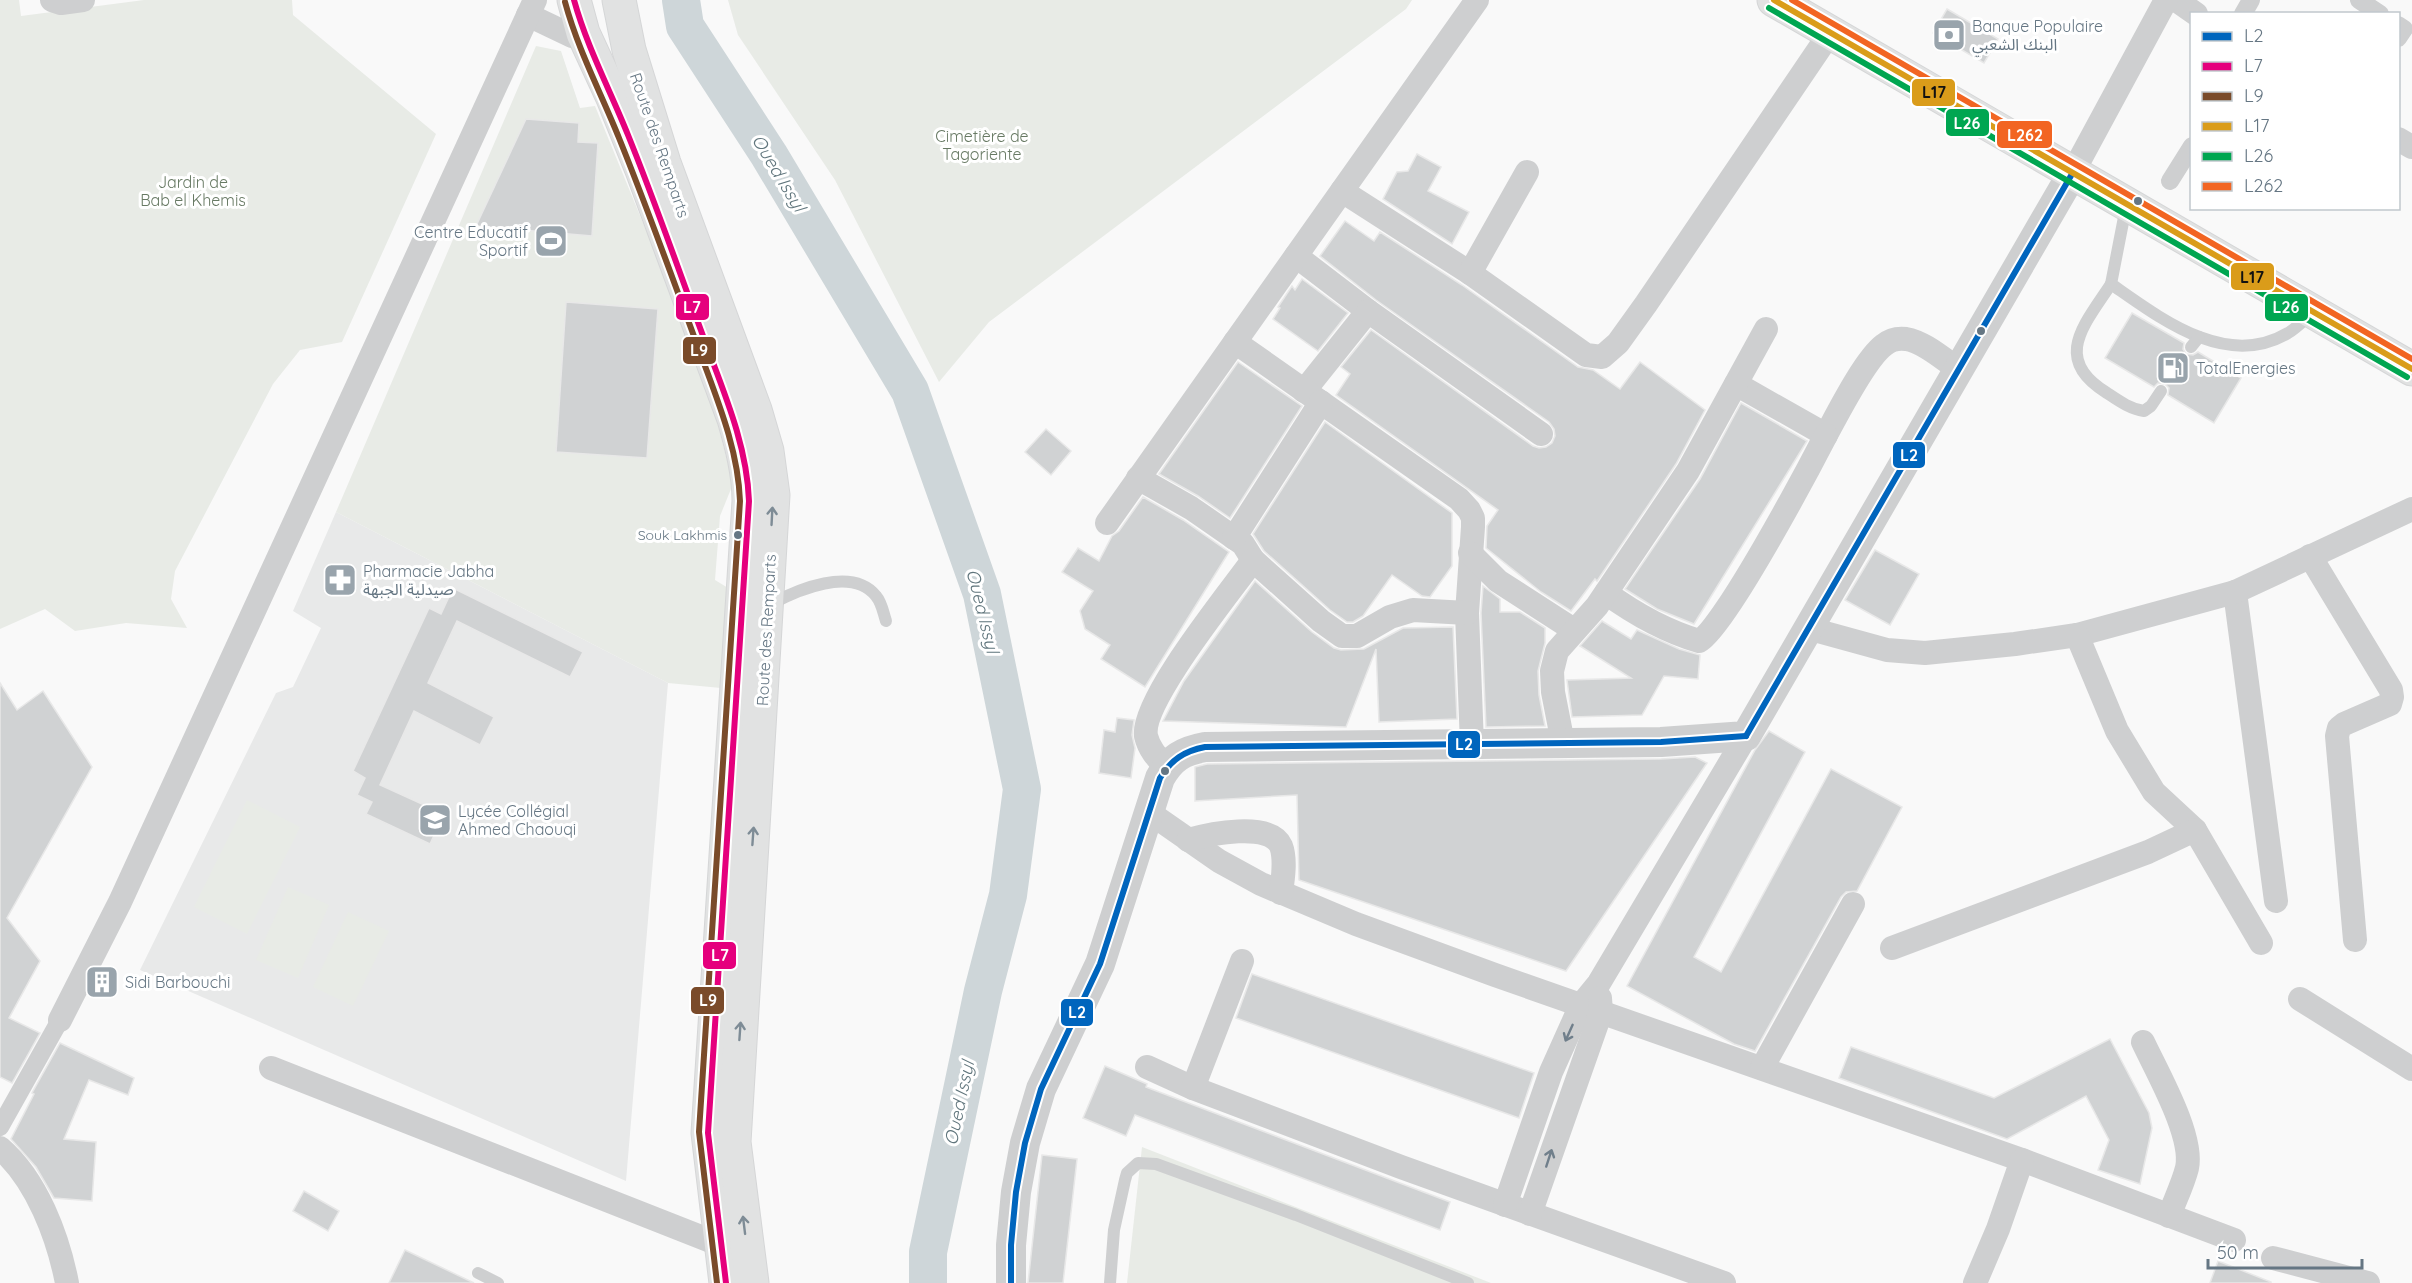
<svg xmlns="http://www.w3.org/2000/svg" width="2412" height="1283" viewBox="0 0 2412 1283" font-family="Quicksand,'Noto Sans Arabic',sans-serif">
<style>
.built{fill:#e8e9e9}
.green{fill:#e8ebe6}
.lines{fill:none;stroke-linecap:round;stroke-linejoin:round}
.river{stroke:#ced6d9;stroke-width:38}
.building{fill:#d0d2d3;stroke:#e8e8e8;stroke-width:1.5}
.secondary-casing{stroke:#d5d6d7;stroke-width:35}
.primary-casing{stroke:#d5d6d7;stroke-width:35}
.service{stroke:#cecfd0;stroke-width:12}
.pedestrian{stroke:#cecfd0;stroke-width:18}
.minor{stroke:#cecfd0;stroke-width:24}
.tertiary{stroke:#cecfd0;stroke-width:30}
.secondary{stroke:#e1e2e2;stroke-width:33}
.primary{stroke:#e1e2e2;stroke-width:33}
.bus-1-casing{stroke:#fff;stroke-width:10}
.bus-2-casing{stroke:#fff;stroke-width:10}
.bus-3-casing{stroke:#fff;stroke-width:10}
.bus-4-casing{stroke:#fff;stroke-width:10}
.bus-5-casing{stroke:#fff;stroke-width:10}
.bus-6-casing{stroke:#fff;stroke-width:10}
.bus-1{stroke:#0065bd;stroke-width:6}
.bus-2{stroke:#e5007d;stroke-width:6}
.bus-3{stroke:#7a4b2a;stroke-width:6}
.bus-4{stroke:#da9c1a;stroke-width:6}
.bus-5{stroke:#00a651;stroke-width:6}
.bus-6{stroke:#f26522;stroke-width:6}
.oneway{stroke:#7e8c96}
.oneway2{stroke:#707f8b}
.bus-dot{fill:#657683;stroke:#fff;stroke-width:2}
.labels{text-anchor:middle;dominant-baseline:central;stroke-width:6;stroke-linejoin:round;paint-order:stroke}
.bus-label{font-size:14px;fill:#657683;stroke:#fff;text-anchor:end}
.poi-label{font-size:16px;fill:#657683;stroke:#fff;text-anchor:start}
.park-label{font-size:16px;fill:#687a64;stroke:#fff}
.street-label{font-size:16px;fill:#657683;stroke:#fff}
.water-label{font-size:18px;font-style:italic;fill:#60757c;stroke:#fff}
.line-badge{stroke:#fff;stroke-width:2}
.badge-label{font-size:16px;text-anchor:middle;font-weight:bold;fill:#fff}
.pale-badge-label{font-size:16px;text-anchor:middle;font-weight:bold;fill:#111}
</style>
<rect width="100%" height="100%" fill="#f9f9f9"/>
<!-- built -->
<polygon class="built" points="336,512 668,683 626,1181 140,970 276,693 293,687 321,628 293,611"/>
<!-- green -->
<g class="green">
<polygon points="0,0 19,0 21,16 144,0 292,0 293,15 436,134 342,342 300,350 273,384 175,571 171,599 187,628 126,623 75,631 45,609 0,629"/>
<polygon points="728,0 1412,0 1406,9 989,322 939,382 835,180 738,35"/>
<polygon points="536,46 561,51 580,108 595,106 705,374 733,484 720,516 715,580 733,591 721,688 668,683 336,512"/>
<polygon points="247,800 300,827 247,934 194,907"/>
<polygon points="288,887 329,905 298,978 256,960"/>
<polygon points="348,912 389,931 353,1006 313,987"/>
<polygon points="1142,1147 1491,1283 1127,1283"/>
</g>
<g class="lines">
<!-- river -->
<polyline class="river" points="681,0 685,26 769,155 910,391 982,594 1022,789 1008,895 983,991 928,1252 928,1283"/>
</g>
<!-- building -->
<g class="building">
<polygon points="1947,9 1998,39 1984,63 1933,33"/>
<polygon points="526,119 579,123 578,142 598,143 592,236 476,226"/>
<polygon points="1417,154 1441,167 1428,191 1469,212 1452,244 1383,199 1397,172 1408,171"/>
<polygon points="1345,221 1374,241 1380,232 1462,285 1578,367 1593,370 1620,389 1640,362 1705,410 1676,464 1597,581 1595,579 1571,611 1541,592 1486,548 1487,526 1498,510 1336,395 1350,374 1341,367 1371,330 1533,446 1539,448 1546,447 1552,443 1555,436 1554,429 1549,422 1376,300 1320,256"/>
<polygon points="1302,279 1348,313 1318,351 1273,319 1280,308 1278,307 1292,286 1295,290"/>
<polygon points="566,302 658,309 647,458 556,452"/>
<polygon points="2132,313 2184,343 2183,349 2186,354 2193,355 2198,352 2241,378 2214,423 2168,395 2169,388 2165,384 2158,383 2154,387 2105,358"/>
<polygon points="1238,362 1302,406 1230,518 1198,496 1159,474"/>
<polygon points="1741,403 1807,441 1694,624 1657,609 1625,589 1700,479"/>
<polygon points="1325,422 1452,513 1452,566 1430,597 1422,596 1392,575 1363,616 1353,622 1347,622 1330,610 1264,551 1253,534"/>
<polygon points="1046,429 1071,451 1051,475 1025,452"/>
<polygon points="1143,497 1183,520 1229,552 1145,687 1101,659 1110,645 1085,629 1080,611 1093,591 1062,572 1078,548 1099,561 1112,536 1119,531"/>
<polygon points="1875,550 1919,574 1890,625 1845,600"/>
<polygon points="1255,581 1312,632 1334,648 1341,650 1364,649 1403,628 1453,627 1457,719 1379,722 1376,649 1346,727 1163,721 1184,681"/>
<polygon points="1483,586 1500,599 1500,612 1520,612 1545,628 1545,643 1538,671 1539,695 1545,726 1486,727 1481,613"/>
<polygon points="453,588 583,652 570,677 457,621 428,683 494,717 480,745 414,711 380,785 444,814 430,844 366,814 372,802 357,795 365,778 353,771 429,608 441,614"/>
<polygon points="1602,621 1631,639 1637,630 1679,649 1700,655 1698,679 1664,676 1642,715 1572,717 1567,680 1631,678 1580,646"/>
<polygon points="0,683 17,710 43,691 92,767 7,918 40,961 9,1018 40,1033 12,1083 0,1077"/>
<polygon points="1117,718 1134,720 1132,735 1135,748 1131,778 1099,773 1104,730 1115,732"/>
<polygon points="1769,731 1805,752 1694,957 1721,972 1831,769 1902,807 1857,891 1846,892 1841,897 1755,1051 1734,1044 1627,986 1755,750"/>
<polygon points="1695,757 1707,763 1566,971 1299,880 1297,795 1195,801 1195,767 1207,764 1661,759"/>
<polygon points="101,970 114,977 106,995 92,988"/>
<polygon points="1252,974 1534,1073 1519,1118 1236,1018"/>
<polygon points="2110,1039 2149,1113 2152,1128 2140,1184 2098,1170 2109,1140 2086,1096 2007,1139 1839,1078 1851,1047 1994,1098"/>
<polygon points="60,1043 134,1078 128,1095 89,1080 64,1139 96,1142 92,1201 54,1198 36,1167 11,1139 34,1094 32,1093"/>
<polygon points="1105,1066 1147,1084 1146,1087 1450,1202 1440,1230 1135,1115 1126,1136 1083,1118"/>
<polygon points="1042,1155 1077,1159 1063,1283 1028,1283"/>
<polygon points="304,1191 339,1211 328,1231 293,1211"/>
<polygon points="405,1250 474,1283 389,1283"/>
<polygon points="2218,1261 2271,1282 2271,1283 2210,1283"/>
</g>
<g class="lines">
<!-- secondary casing -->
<g class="secondary-casing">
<g id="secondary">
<path d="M574 0 583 33 613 98 642 170 734 419C742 447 749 473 749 501L708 1133 726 1283"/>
<polyline points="619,0 629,50 664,163 755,410 767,451 773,495 734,1142 752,1283"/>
</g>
</g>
<!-- primary casing -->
<g class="primary-casing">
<polyline id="primary" points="1774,0 2412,369"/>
</g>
<!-- service -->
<g class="service">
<path d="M2126 207 2111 284C2160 318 2226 370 2288 333 2297 328 2305 319 2313 312"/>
<path d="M2111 284C2085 324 2051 359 2107 393 2119 401 2130 409 2144 411L2151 406 2161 391"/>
<polyline points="2191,347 2199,337"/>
<path d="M771 604C797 590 852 566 876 596 882 603 883 612 886 621"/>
<polyline points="478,1273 498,1283"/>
<polyline points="1110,1283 1114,1230 1125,1180 1127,1173 1138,1163 1156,1164 1296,1215 1468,1283"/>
</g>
<!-- pedestrian -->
<g class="pedestrian">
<polyline points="2359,0 2380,14"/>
<polyline points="2243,14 2251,0"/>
<polyline points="2398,25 2404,29 2398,38"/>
<polyline points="2170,181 2192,146"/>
<polyline points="0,1127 60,1020"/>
</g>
<!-- minor -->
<g class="minor">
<polyline points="52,0 61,3 83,0"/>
<polyline points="2176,0 2196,14"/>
<polyline points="528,15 572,36 583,33"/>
<polyline points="2398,139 2412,147"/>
<polyline points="2072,174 2166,0"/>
<polyline points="1342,191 1470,273 1586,355 1602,357 1618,343 1646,304 1830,33"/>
<polyline points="1296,256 1368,311 1304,391"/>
<polyline points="1470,273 1527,172"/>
<polyline points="1368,311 1541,434"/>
<polyline points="1235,342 1459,499 1469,510 1473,518 1473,527 1467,613 1472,745"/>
<path d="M1736 384 1826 435C1838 413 1865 359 1884 345 1890 340 1898 338 1906 339 1924 342 1943 359 1958 369"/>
<polyline points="1138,478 1191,508 1243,544 1253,560 1321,621 1342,636 1357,636 1390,617 1413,610 1467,613"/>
<polyline points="1107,523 1477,0"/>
<polyline points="1234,538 1321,402"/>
<polyline points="1470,553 1498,581 1574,630"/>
<polyline points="2310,556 2391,690 2392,697 2390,704 2344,724 2339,728 2337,736 2355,940"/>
<polyline points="2235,592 2276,901"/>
<path d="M1606 593C1635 614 1665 631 1699 641 1723 630 1809 468 1826 435"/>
<polyline points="1807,628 1887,650 1925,653 2015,644 2077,635 2235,592 2412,509"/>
<polyline points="2077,635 2117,731 2154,792 2195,830 2261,943"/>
<polyline points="1563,743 1553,692 1552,671 1557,651 1597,606 1688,471 1766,329"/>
<path d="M1166 767C1157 758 1149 749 1146 736 1140 702 1231 591 1253 560"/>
<polyline points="1150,813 1219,861 1261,884 1356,924 1495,975 2022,1160 2234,1240"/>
<path d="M1188 840C1209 834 1270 821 1281 846 1286 859 1283 879 1281 893"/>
<polyline points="1892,948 2148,852 2195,830"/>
<polyline points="2300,999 2412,1069"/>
<polyline points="60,1020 120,902 535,0"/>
<path d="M2143 1042C2157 1072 2194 1136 2187 1168 2183 1184 2175 1200 2169 1216"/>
<polyline points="1147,1067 1193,1088 1401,1167 1724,1283"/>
<polyline points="271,1068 721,1245"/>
<polyline points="1762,1068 1853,904"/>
<polyline points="1193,1088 1242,961"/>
<path d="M0 1148C37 1180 58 1237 67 1283"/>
<polyline points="1505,1205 1551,1072 1581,1005 1599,983 1746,736"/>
<polyline points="1530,1214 1601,1012 1600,998"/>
<polyline points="2273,1258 2368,1283"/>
<polyline points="1975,1283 1998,1229 2022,1160"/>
</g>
<!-- tertiary -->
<path class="tertiary" d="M1011 1283V1245L1016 1192 1025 1143 1041 1089 1100 964 1160 778C1171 758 1183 751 1205 747L1661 742 1746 736 2072 174"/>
<!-- secondary -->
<use href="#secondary" class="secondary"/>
<!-- primary -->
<use href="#primary" class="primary"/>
<!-- bus-1 casing -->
<g class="bus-1-casing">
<g id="bus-1">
<polyline points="1746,736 2072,174"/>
<path d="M1011 1283V1245L1016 1192 1025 1143 1041 1089 1100 964 1160 778C1171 760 1184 751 1205 747L1661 742 1746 736"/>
</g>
</g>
<!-- bus-2 casing -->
<g class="bus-2-casing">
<path id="bus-2" d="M574 0C587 47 610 90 628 135 656 204 680 274 706 344 725 395 747 446 749 501L708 1133 726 1283"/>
</g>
<!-- bus-3 casing -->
<g class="bus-3-casing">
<path id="bus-3" d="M565 2C578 50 601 93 619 138 647 207 672 277 698 347 716 397 738 447 740 501L699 1132 717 1283"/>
</g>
<!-- bus-4 casing -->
<g class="bus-4-casing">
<polyline id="bus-4" points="1774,0 2412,369"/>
</g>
<!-- bus-5 casing -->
<g class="bus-5-casing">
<polyline id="bus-5" points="1769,8 2407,377"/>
</g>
<!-- bus-6 casing -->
<g class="bus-6-casing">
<polyline id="bus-6" points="1792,0 2412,359"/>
</g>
<!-- bus-1 -->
<use href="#bus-1" class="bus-1"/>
<!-- bus-2 -->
<use href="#bus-2" class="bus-2"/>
<!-- bus-3 -->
<use href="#bus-3" class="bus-3"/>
<!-- bus-4 -->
<use href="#bus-4" class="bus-4"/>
<!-- bus-5 -->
<use href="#bus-5" class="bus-5"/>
<!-- bus-6 -->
<use href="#bus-6" class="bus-6"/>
</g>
<!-- one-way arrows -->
<defs><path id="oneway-shaft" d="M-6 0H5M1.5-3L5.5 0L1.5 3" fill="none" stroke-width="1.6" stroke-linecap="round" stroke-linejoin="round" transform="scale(1.5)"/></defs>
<g class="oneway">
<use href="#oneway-shaft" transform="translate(772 516) rotate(-87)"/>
<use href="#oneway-shaft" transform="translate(753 836) rotate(-86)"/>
<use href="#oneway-shaft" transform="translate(740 1031) rotate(-86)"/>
<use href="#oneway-shaft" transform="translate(744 1225) rotate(-97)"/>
</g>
<g class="oneway2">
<use href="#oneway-shaft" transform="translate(1569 1033) rotate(114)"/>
<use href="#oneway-shaft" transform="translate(1549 1158) rotate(-72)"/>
</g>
<!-- icons -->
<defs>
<g id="bank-square" transform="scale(1.725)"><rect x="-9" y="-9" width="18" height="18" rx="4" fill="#99a4ac" stroke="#fff"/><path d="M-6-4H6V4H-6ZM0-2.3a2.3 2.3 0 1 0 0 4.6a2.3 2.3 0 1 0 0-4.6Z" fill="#fff"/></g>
<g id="stadium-square" transform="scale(1.725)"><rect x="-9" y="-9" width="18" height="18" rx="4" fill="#99a4ac" stroke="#fff"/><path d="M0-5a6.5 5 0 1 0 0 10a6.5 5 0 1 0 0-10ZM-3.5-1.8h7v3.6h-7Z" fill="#fff"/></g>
<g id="fuel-square" transform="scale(1.725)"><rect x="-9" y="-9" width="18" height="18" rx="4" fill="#99a4ac" stroke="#fff"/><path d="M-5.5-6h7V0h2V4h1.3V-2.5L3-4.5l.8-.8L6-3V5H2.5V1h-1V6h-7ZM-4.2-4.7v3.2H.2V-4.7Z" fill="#fff"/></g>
<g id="pharmacy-square" transform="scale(1.725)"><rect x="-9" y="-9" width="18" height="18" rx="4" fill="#99a4ac" stroke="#fff"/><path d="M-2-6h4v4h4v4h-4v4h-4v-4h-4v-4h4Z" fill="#fff"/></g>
<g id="school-square" transform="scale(1.725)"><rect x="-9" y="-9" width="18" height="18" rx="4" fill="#99a4ac" stroke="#fff"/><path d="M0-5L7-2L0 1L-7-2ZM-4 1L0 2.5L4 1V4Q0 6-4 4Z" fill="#fff"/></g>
<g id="building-square" transform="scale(1.725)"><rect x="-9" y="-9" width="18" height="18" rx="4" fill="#99a4ac" stroke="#fff"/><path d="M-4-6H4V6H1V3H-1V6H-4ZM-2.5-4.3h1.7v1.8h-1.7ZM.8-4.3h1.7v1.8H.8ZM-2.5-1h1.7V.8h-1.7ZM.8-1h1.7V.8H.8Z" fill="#fff"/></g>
</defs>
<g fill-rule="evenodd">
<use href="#bank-square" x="1949" y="35"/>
<use href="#stadium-square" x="551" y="241"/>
<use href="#fuel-square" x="2173" y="368"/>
<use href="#pharmacy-square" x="340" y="580"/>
<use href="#school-square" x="435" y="820"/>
<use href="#building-square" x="102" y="982"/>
</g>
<!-- markers -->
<g class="bus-dot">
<circle cx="2138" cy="201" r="5"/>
<circle cx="1981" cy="331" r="5"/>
<circle cx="738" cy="535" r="5"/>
<circle cx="1165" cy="771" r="5"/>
</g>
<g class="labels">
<!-- bus labels -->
<g class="bus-label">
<text x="727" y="535">Souk Lakhmis</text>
</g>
<!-- poi labels -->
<g class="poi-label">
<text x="1972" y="26">Banque Populaire<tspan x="1972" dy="18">البنك الشعبي</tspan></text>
<text x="528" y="232" text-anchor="end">Centre Educatif<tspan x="528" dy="18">Sportif</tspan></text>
<text x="2196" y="368">TotalEnergies</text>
<text x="363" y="571">Pharmacie Jabha<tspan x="363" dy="18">صيدلية الجبهة</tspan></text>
<text x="458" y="811">Lycée Collégial<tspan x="458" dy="18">Ahmed Chaouqi</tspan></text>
<text x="125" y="982">Sidi Barbouchi</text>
</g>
<!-- park labels -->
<g class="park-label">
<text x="982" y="136">Cimetière de<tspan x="982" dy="18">Tagoriente</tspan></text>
<text x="193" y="182">Jardin de<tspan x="193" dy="18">Bab el Khemis</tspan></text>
</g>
<!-- street labels -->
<g class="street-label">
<text transform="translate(660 145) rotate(71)">Route des Remparts</text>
<text transform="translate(766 630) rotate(-87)">Route des Remparts</text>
</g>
<!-- water labels -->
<g class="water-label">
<text transform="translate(779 173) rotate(59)">Oued Issyl</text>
<text transform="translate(983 611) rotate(76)">Oued Issyl</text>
<text transform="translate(959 1103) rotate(-78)">Oued Issyl</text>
</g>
</g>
<g class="line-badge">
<rect x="1911" y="78" width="45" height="29" rx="6" fill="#da9c1a"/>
<rect x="1945" y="108" width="45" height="29" rx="6" fill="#00a651"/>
<rect x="1996" y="120" width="57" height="29" rx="6" fill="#f26522"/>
<rect x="2230" y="262" width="45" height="29" rx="6" fill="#da9c1a"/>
<rect x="675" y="293" width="35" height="28" rx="6" fill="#e5007d"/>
<rect x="2264" y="293" width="45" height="29" rx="6" fill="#00a651"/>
<rect x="682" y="336" width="35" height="29" rx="6" fill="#7a4b2a"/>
<rect x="1892" y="441" width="34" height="28" rx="6" fill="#0065bd"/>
<rect x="1447" y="730" width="34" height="29" rx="6" fill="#0065bd"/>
<rect x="702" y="941" width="35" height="29" rx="6" fill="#e5007d"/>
<rect x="690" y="986" width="35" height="29" rx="6" fill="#7a4b2a"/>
<rect x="1060" y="998" width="34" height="29" rx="6" fill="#0065bd"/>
</g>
<g class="badge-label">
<text x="1967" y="129">L26</text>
<text x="2025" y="141">L262</text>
<text x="692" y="313">L7</text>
<text x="2286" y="313">L26</text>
<text x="699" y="356">L9</text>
<text x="1909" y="461">L2</text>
<text x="1464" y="750">L2</text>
<text x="720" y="961">L7</text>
<text x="708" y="1006">L9</text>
<text x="1077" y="1018">L2</text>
</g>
<g class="pale-badge-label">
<text x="1934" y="98">L17</text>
<text x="2252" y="283">L17</text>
</g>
<!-- legend -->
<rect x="2190" y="12" width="210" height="198" fill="#ffffff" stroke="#c1c8cd" stroke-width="1.5"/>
<rect x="2202" y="32" width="30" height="9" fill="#0065bd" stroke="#c1c8cd" stroke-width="1.5"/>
<text x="2244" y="42" font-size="18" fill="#657683">L2</text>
<rect x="2202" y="62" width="30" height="9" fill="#e5007d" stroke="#c1c8cd" stroke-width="1.5"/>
<text x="2244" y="72" font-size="18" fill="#657683">L7</text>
<rect x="2202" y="92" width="30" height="9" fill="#7a4b2a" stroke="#c1c8cd" stroke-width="1.5"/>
<text x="2244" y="102" font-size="18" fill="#657683">L9</text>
<rect x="2202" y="122" width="30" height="9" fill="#da9c1a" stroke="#c1c8cd" stroke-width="1.5"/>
<text x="2244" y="132" font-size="18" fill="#657683">L17</text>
<rect x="2202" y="152" width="30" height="9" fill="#00a651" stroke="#c1c8cd" stroke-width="1.5"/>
<text x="2244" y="162" font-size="18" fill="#657683">L26</text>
<rect x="2202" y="182" width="30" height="9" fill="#f26522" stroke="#c1c8cd" stroke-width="1.5"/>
<text x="2244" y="192" font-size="18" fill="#657683">L262</text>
<!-- scale -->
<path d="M2208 1259v9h154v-9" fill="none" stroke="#657683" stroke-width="3"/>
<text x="2217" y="1259" font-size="18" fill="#657683" stroke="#ffffff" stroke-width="4.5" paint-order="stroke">50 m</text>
</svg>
